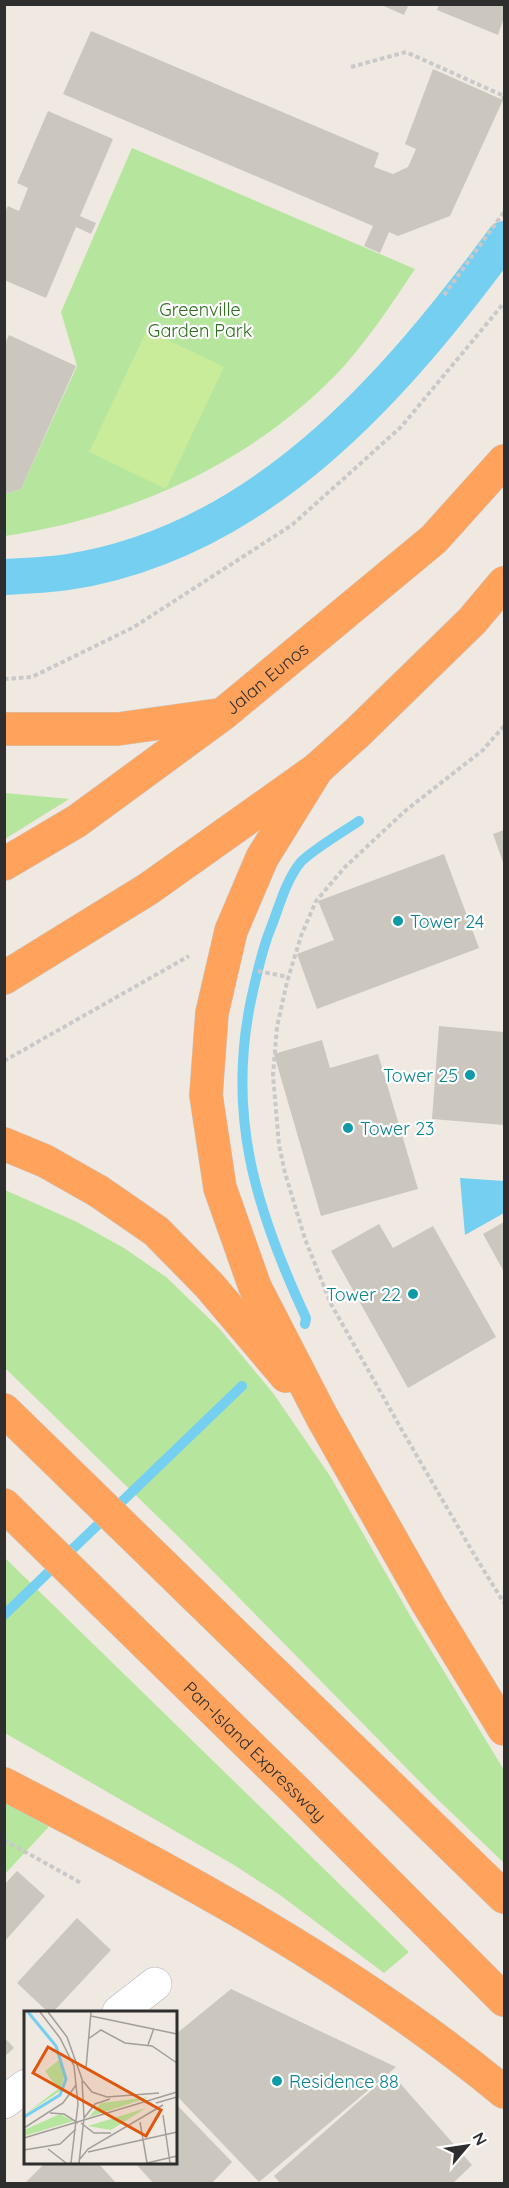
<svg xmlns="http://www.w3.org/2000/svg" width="509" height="2188" viewBox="0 0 509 2188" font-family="Quicksand,sans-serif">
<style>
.green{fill:#b6e59e}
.pitch{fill:#c9ec9a}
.water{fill:#75cff0}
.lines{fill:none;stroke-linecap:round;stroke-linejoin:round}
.stream{stroke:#75cff0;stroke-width:10}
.canal{stroke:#75cff0;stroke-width:36}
.building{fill:#cbc7bf}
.minor-casing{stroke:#b4b7c1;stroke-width:34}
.highway-casing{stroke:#c9c9c9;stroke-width:34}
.path{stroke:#c9c9c9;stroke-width:4;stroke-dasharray:4.5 3;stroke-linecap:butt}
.minor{stroke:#fff;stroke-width:33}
.highway{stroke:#ffa35c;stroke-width:33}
.culture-dot{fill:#0f9aa8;stroke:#fff;stroke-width:2}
.labels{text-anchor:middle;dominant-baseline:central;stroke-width:4.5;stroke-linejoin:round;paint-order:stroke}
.park-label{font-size:18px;fill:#2c6e1b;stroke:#fff}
.street-label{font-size:18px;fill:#2e2e2e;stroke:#fff}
.culture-label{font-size:18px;fill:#0d838f;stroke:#fff;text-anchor:start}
.inset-river{fill:none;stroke:#75cff0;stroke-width:3}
.inset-road{fill:none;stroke:#a29e99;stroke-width:1.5}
.view{fill:#df570e;fill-opacity:0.15;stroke:#df570e;stroke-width:3}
.inset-edge{fill:none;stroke:#2e2e2e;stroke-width:3}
</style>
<rect width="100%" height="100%" fill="#efe9e1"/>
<!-- green -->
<g class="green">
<path d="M132 148 415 269C393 302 371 335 345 365 257 461 132 517 5 536V494L21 489 77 366 61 312Z"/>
<polygon points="5,793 69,799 5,839"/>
<polygon points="5,1190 77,1222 124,1248 166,1277 218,1327 273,1393 330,1476 415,1624 504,1770 504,1863 431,1793 191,1549 5,1368"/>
<polygon points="5,1558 409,1952 384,1973 280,1895 234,1865 5,1733"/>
<polygon points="5,1795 54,1821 5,1874"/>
</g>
<!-- pitch -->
<polygon class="pitch" points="147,330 224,367 166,489 89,452"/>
<!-- water -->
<polygon class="water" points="460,1178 504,1181 504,1213 465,1235"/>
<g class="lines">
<!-- stream -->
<g class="stream">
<path d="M305 1324 306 1318C255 1208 225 1112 253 991 258 970 262 950 270 930 279 908 285 882 300 863 309 852 346 830 359 821"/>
<polyline points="4,1615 242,1386"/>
</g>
<!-- canal -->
<path class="canal" d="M4 577C26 576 47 575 68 572 261 542 395 387 504 239"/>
</g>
<!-- building -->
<g class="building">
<polygon points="379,4 409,4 404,15"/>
<polygon points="439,4 504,4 504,18 498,35 437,10"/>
<polygon points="91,31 379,153 374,167 393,174 408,167 416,149 405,144 433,69 503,100 450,216 398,236 389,232 380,253 364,246 373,226 63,94"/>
<polygon points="48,111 113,139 80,216 96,223 91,234 76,227 46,298 4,280 4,213 8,206 19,211 28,188 17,183"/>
<polygon points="9,335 76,366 21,489 5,494 5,343"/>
<polygon points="504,830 504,865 493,834"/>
<polygon points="444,854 479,948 317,1009 297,954 334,940 318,901"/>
<polygon points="439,1026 504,1032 504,1125 432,1119"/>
<polygon points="322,1040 330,1068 378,1054 418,1189 321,1216 274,1054"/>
<polygon points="504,1222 504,1272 483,1234"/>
<polygon points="379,1224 393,1248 433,1226 496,1337 408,1388 331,1251"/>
<polygon points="17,1871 45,1896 4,1942 4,1885"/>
<polygon points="77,1918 111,1950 53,2012 48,2012 17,1983"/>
<polygon points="231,1989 396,2067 259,2182 176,2095 176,2034"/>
<polygon points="4,2037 14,2048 4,2057"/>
<polygon points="391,2073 472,2165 452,2184 281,2184 274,2176"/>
<polygon points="176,2104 232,2162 211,2184 154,2184 134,2162 176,2162"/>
<polygon points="46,2162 97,2162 117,2184 24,2184"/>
</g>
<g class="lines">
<!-- minor casing -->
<g class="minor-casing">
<g id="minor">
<polyline points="119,2012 155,1984"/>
<polyline points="4,2102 26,2086"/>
</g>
</g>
<!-- highway casing -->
<g class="highway-casing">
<g id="highway">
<polyline points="4,729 118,729 218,715"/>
<polyline points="317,769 262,858 231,931 212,1013 206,1095 220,1188 255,1287 322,1417 428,1604 504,1729"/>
<path id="s1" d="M4 864 77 821 223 714 434 539 504 461"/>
<polyline points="4,978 148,889 317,769 357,733 472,621 504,583"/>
<polyline points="4,1144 45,1161 98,1191 156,1231 209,1285 286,1376"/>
<polyline points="4,1410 504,1897"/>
<path id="s2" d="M4 1505 296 1791 504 2000"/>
<path d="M4 1784C178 1874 353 1967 504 2092"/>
</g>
</g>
<!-- path -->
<g class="path">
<polyline points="351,67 406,52 504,96 503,100"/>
<polyline points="444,295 504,212"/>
<polyline points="4,679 32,677 134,627 292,525 401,427 504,303"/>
<polyline points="504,726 483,750 405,811 345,867 316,901 301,936 287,982 277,1027 273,1075 279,1145 285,1173 305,1239 331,1304 403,1432 475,1556 504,1603"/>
<polyline points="258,971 288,977"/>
<polyline points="4,1061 189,956"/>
<polyline points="4,1840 81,1883"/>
</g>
<!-- minor -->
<use href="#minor" class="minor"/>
<!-- highway -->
<use href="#highway" class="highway"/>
</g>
<!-- markers -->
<g class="culture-dot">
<circle cx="398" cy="921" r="6"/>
<circle cx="470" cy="1075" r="6"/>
<circle cx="348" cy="1128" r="6"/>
<circle cx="413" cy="1294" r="6"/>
<circle cx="277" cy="2081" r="6"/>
</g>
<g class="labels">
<!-- park labels -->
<g class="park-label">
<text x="200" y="309">Greenville<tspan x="200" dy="21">Garden Park</tspan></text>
</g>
<!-- street labels -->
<g class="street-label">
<text stroke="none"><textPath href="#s1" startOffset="322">Jalan Eunos</textPath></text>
<text stroke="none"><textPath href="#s2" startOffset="352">Pan-Island Expressway</textPath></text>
</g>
<!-- culture labels -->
<g class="culture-label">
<text x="410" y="921">Tower 24</text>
<text x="458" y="1075" text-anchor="end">Tower 25</text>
<text x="360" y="1128">Tower 23</text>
<text x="401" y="1294" text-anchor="end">Tower 22</text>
<text x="289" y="2081">Residence 88</text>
</g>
</g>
<!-- overview -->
<g transform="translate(24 2011)">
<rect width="153" height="153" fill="#efe9e1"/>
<path d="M35 49 40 66 36 80 0 104 34 78 21 60ZM126 86 65 106 77 92ZM122 97 87 119 64 115ZM36 103 49 110 0 125V119Z" fill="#b6e59e"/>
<path class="inset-river" d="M0 106 36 84 42 68 32 35 4 1"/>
<path class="inset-road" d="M16 1 36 27 50 55 54 93 47 152M24 1 43 26 58 68 60 107 55 152M67 5 153 23M64 28 77 19 101 32 128 35 153 52M124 34 130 17M62 57 67 1M59 70 68 81 83 86 135 82M132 92 153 86M26 102 40 103 54 112M139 104 146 152M60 107 71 93 86 88M116 111 123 152M57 112 70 122H87M0 117 39 92 52 74M0 127 153 81M24 138 42 152M0 139 36 133 52 118M64 141 153 121M56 148 64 138 139 94M123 152 153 145"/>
<path class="view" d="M24 36 137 99 122 125 9 62Z"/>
<rect width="153" height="153" class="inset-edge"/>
</g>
<!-- border -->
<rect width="509" height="2188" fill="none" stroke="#2e2e2e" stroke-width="12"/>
<!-- north arrow -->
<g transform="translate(467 2146) rotate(61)" stroke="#ffffff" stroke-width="4.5" paint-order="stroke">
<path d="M0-4.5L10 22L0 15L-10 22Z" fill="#2e2e2e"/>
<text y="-9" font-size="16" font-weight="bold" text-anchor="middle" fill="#2e2e2e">N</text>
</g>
</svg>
